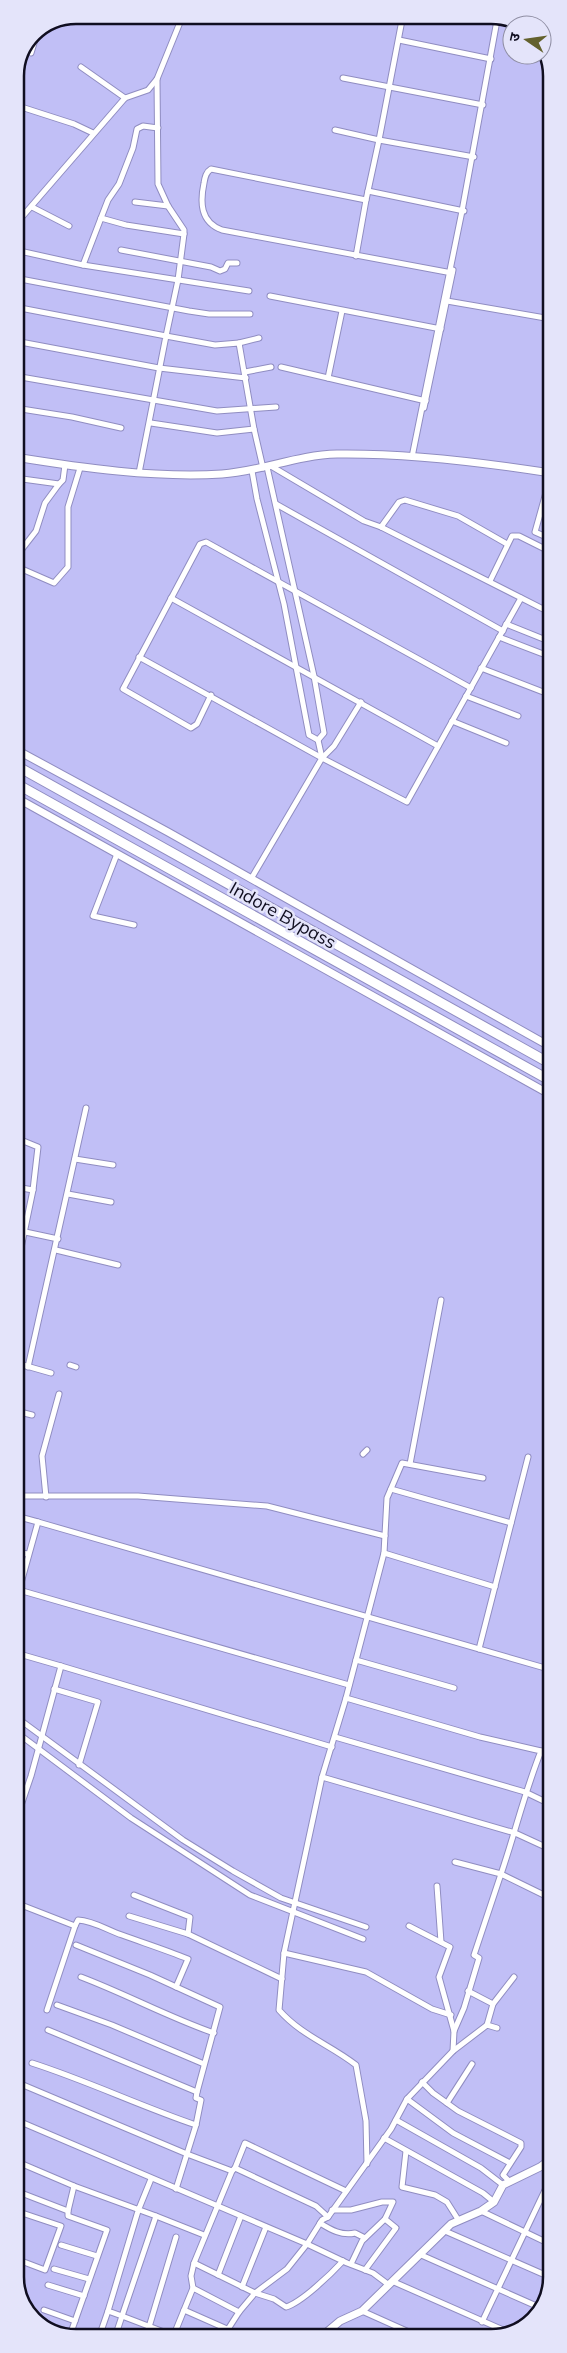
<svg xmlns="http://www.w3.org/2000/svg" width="567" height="2353" viewBox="0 0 567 2353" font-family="Mulish,'Noto Sans Devanagari',sans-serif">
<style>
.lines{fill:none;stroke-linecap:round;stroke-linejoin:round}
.street-casing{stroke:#908dc1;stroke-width:7}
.secondary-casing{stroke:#908dc1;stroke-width:9}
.highway-casing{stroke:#908dc1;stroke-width:11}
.street{stroke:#fff;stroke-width:5}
.secondary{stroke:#fff;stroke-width:7}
.highway{stroke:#fff;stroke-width:9}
.labels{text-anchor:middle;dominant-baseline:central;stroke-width:5;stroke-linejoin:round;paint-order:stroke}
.street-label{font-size:18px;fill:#100e20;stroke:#e4e4fa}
.rim{fill:none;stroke:#100e20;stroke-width:2.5}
</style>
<rect width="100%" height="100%" fill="#c1bff6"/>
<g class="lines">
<!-- street casing -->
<g class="street-casing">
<g id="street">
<polyline points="484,15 500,19"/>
<polyline points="399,40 491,59"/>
<polyline points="31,53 38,30"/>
<polyline points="81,67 125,98"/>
<polyline points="343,78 483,105"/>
<polyline points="157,79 158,184 168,206 184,230 184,234 178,280 166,336 215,345 239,343 254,429"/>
<polyline points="15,105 74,124 93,133"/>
<polyline points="335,130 379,140 403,15"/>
<polyline points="368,191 464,211"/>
<polyline points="135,202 168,206"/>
<polyline points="32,207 69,226"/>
<polyline points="101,218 108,200 119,184 133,148 137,129 143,126 158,128"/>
<polyline points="15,225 125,98 148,90 157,79 183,15"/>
<polyline points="15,250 83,265 249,291"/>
<polyline points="121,250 211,267 220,271 225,269 228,263 237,263"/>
<polyline points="356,256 366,200"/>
<polyline points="83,265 101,218 126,225 184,234"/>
<path d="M452 273 222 230C200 222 200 202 204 183 205 177 206 172 211 169L366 200 379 140 474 157"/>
<polyline points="15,278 189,311 209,314 250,314"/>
<polyline points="270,296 441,329"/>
<polyline points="447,301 551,319"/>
<polyline points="15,307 166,336 139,473"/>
<polyline points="15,341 159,368 246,378"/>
<polyline points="239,343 259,338"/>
<polyline points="281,367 426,401"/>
<polyline points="245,372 271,367"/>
<polyline points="15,376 217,411 276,407"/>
<polyline points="328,378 342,311"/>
<polyline points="15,408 72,417 121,428"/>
<polyline points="424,408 453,270"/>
<polyline points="151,423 217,433 254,429 263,468"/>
<polyline points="412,457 462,211 498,15"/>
<polyline points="271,466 364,521 381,527 551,613"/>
<polyline points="267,467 314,676 324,733 318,740"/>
<polyline points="252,471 257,499 284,604 309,735 318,740"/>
<polyline points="15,478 59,484 45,503 36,531 22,549 15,549"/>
<polyline points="59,484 63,480 65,465"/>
<polyline points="551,487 547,489 535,532 551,539"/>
<polyline points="276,504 503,631"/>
<polyline points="381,527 399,502 405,500 458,516 507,544"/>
<polyline points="15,566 54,583 68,567 68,507 80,468"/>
<polyline points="490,581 512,536 519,536 551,552"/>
<polyline points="171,598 438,746"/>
<polyline points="506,624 551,642"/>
<polyline points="499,637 551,657"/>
<polyline points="139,657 322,758 334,746 361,702"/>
<polyline points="481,668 551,695"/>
<polyline points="211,695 197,724 191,728 123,689 200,544 206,542 471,688"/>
<polyline points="466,696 518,716"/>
<polyline points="452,721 506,743"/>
<polyline points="322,758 407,802 521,598"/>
<polyline points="117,854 93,916 134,925"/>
<polyline points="251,879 322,758 318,740"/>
<polyline points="16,1138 38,1147 33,1190 16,1272"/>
<polyline points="75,1159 113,1165"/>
<polyline points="16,1187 33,1190"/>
<polyline points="68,1194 111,1202"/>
<polyline points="16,1230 58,1239"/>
<polyline points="56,1250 118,1265"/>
<polyline points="16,1363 51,1373"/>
<polyline points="70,1365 76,1367"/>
<polyline points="28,1367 86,1108"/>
<polyline points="16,1411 32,1415"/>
<polyline points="16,1448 20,1449 16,1461"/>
<polyline points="363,1454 367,1450"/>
<polyline points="410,1464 441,1300"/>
<polyline points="391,1489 511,1523"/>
<polyline points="16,1496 138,1496 267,1506 385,1536"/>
<polyline points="46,1497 42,1456 59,1394"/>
<polyline points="16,1516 38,1522"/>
<polyline points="16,1552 28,1554"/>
<polyline points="384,1553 495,1587"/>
<polyline points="19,1590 38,1522 552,1670"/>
<polyline points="16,1604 19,1590 349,1685"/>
<polyline points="479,1649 528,1457"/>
<polyline points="16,1653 61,1666"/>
<polyline points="356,1660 454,1688"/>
<polyline points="54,1689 98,1702 79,1765"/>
<path d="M346 1698 480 1737 541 1751C525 1791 515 1833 501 1874L455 1862"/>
<polyline points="16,1717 183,1840 233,1871 281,1898 366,1927"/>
<polyline points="16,1732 131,1818 250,1895 363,1939"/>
<polyline points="335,1737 525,1792 552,1805"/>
<polyline points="541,1751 552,1756"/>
<polyline points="322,1777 346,1698 384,1553 387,1498 402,1463 483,1478"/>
<polyline points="16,1820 31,1776 61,1666 332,1747"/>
<polyline points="437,1886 441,1942"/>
<polyline points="134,1895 190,1917 188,1934"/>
<path d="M16 1903 75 1926 78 1920C94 1921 107 1930 122 1935 144 1943 166 1950 188 1959L176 1987"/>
<polyline points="129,1916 188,1934 282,1979"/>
<polyline points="409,1926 450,1947 439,1977 454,2031"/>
<polyline points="76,1945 150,1975 220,2007 197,2092 196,2098 201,2100 196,2125 176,2189"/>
<polyline points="284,1953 366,1972 432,2009 451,2015"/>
<path d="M81 1977C126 1994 168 2017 214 2033"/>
<polyline points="468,1991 493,2004"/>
<polyline points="57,2005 112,2025 204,2064"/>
<polyline points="47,2010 75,1926"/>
<polyline points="487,2025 493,2004 514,1977"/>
<polyline points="48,2030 197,2092"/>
<polyline points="453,2051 454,2031 464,2008 479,1958 474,1955 501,1874 552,1899"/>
<path d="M32 2063C88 2081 140 2106 196 2125"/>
<polyline points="16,2082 187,2154 232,2171 235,2168 316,2206 328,2217"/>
<polyline points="422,2082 433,2093 458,2111 521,2143 521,2147 503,2175 510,2182"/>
<polyline points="407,2099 453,2133 510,2163"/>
<polyline points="447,2103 472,2064"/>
<polyline points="16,2120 307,2244 347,2263 373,2273 389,2285"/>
<polyline points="396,2120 481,2168 503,2185"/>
<polyline points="384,2138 483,2193 494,2202"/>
<polyline points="16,2140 19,2141 16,2149"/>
<polyline points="406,2151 402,2187 435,2195 447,2202 459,2221"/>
<polyline points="20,2163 74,2186 68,2211"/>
<path d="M367 2164 366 2121 356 2065C329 2044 302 2036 279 2010L284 1953 322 1777 515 1833 552 1850"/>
<polyline points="235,2168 245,2143 346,2191"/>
<polyline points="74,2186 156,2216 122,2316 108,2311 138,2211 151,2179"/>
<polyline points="16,2191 68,2211 68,2216 107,2230 75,2321"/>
<polyline points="332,2210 351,2210 382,2202 393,2202 385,2219 362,2241 351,2264"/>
<polyline points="16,2211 61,2226 45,2270 16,2259"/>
<polyline points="481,2211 552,2245"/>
<polyline points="156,2216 204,2235"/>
<path d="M320 2223C331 2230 342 2236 355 2233L365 2238"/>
<polyline points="445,2231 552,2278"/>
<polyline points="61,2245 97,2256"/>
<polyline points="419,2254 541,2308"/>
<path d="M194 2263 255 2293 274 2299 286 2307C302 2302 331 2274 343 2261"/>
<polyline points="54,2269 89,2279"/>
<polyline points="365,2270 396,2228 385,2219"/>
<polyline points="218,2275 241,2216"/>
<polyline points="394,2282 510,2333"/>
<polyline points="48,2285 84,2296"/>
<polyline points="242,2287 266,2227"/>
<polyline points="193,2288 191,2276 194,2263 232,2171"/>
<polyline points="44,2310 75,2321 69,2338"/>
<polyline points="362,2311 420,2337"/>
<polyline points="482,2322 546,2188 552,2191"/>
<polyline points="227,2329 184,2310 193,2288 239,2312"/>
<polyline points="99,2337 108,2311"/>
<polyline points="115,2337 122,2316 177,2337"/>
<polyline points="146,2337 176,2237"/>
<polyline points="173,2337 184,2310"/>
<polyline points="223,2337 239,2312 255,2293 287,2269 307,2244 322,2220 328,2217 391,2129 407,2099 453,2051 487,2025 497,2028"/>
</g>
</g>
<!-- secondary casing -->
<g class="secondary-casing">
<g id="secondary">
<path d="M15 457C83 468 153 478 222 474 262 471 297 455 337 454 408 453 481 462 551 473"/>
<polyline points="15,749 168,832 551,1047"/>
<polyline points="15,797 551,1095"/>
<polyline points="321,2337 340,2321 362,2311 451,2224 481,2211 494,2202 503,2185 540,2167 552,2158"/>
</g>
</g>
<!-- highway casing -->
<g class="highway-casing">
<g id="highway">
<polyline points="15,765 551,1064"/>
<polyline points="15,783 551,1081"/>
</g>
</g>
<!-- street -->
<use href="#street" class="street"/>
<!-- secondary -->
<use href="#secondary" class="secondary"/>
<!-- highway -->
<use href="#highway" class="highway"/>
</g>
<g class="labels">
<!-- street labels -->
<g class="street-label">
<text transform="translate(283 915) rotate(29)">Indore Bypass</text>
</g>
</g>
<!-- crop -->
<path d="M0 0H567V2353H0ZM76 24H491A52 52 0 0 1 543 76V2277A52 52 0 0 1 491 2329H76A52 52 0 0 1 24 2277V76A52 52 0 0 1 76 24Z" fill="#e4e4fa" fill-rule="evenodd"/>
<path class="rim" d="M76 24H491A52 52 0 0 1 543 76V2277A52 52 0 0 1 491 2329H76A52 52 0 0 1 24 2277V76A52 52 0 0 1 76 24Z"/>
<!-- north arrow -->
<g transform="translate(527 40) rotate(283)"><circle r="24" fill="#e4e4fa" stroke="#8f8ea3"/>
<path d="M0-4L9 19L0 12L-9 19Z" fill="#63612d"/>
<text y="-8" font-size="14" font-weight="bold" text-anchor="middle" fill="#100e20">उ</text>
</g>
</svg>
